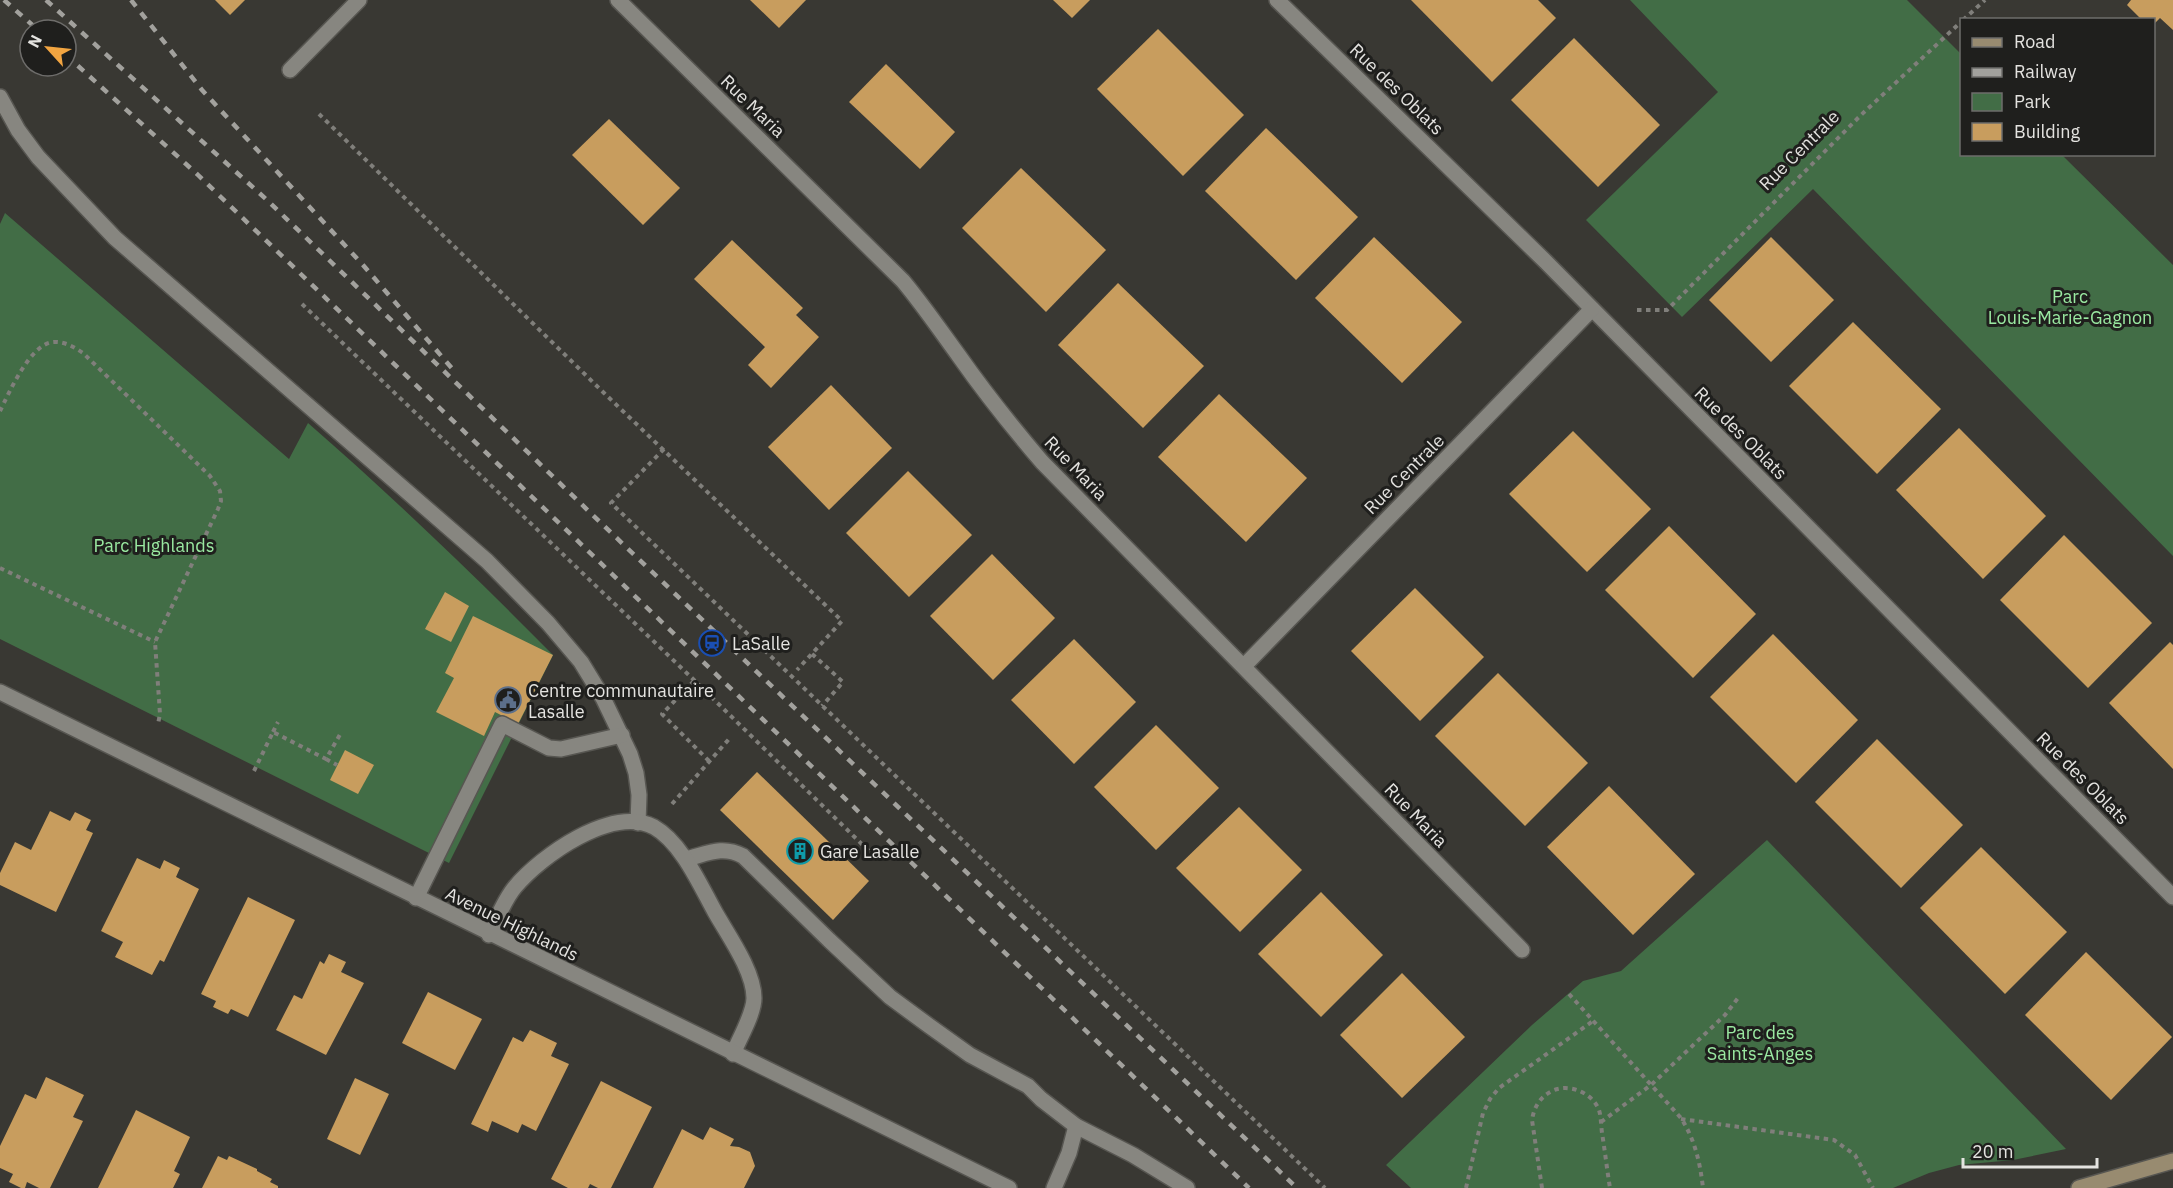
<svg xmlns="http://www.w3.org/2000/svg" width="2173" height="1188" viewBox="0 0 2173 1188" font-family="'IBM Plex Sans',sans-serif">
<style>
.green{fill:#426d46}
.building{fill:#c89d5e}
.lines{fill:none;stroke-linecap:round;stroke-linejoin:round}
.service-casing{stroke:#575651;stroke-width:18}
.minor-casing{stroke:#575651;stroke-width:18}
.secondary-casing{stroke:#575651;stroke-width:18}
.path{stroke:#807f7b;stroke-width:4;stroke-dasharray:4.5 4.5;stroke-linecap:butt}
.service{stroke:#878680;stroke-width:15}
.minor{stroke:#878680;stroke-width:15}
.secondary{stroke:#988b70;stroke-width:15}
.rail{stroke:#a2a19d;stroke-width:4.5;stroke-dasharray:8 8;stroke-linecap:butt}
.labels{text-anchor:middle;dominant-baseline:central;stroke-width:6;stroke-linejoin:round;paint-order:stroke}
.street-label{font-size:18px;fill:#e4e3e0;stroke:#1f1f1d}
.park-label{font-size:18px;fill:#9ae9a1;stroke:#1f1f1d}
.poi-label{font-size:18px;fill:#e4e3e0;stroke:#1f1f1d;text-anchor:start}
</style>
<rect width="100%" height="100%" fill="#393833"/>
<!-- green -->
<g class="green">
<polygon points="1630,0 1907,0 1961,54 1962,154 2062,155 2173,265 2173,556 1813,189 1682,317 1586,220 1718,92"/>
<path d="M5 213 289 459 308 423C393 497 474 575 553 655L449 863 0 639V224Z"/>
<polygon points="1767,840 2066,1149 2013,1160 1959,1165 1929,1173 1893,1188 1411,1188 1386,1165 1532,1025 1583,981 1621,971"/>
</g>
<!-- building -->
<g class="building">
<polygon points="215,0 245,0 230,15"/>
<polygon points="750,0 806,0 779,28"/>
<polygon points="1053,0 1090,0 1072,18"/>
<polygon points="1411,0 1538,0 1556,18 1492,82"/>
<polygon points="2131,0 2173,0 2173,30 2160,18 2154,24 2154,20 2142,20 2127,5"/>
<polygon points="1158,29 1244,115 1183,176 1097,89"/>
<polygon points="1574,38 1660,125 1598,187 1511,100"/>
<polygon points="886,64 955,132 920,169 849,102"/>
<polygon points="609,119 680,188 643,225 572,155"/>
<polygon points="1266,128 1358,217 1296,280 1205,191"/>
<polygon points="1021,168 1106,250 1046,312 962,228"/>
<polygon points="1374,237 1462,322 1402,383 1315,298"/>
<polygon points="1771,237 1834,300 1771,362 1709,300"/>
<polygon points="732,240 803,308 796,315 819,337 771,388 748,365 765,347 694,279"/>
<polygon points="1118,283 1204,366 1143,428 1058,345"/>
<polygon points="1853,322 1941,409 1877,474 1789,386"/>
<polygon points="831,385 892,448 829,510 768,447"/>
<polygon points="1219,394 1307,478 1246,542 1158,457"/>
<polygon points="1959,428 2046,516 1983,579 1896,490"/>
<polygon points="1573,431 1651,509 1587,572 1509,494"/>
<polygon points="908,471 972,535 909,597 846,533"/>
<polygon points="1669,526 1756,614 1693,678 1605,590"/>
<polygon points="2064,535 2152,623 2088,688 2000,600"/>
<polygon points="992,554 1055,618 993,680 930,616"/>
<polygon points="1415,588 1484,657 1420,721 1351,651"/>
<polygon points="445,592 469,606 451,642 425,629"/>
<polygon points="473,616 553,655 518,724 495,712 484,736 436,712 454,678 445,673"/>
<polygon points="1773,634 1858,720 1796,783 1710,697"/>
<polygon points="1074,639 1136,702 1074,764 1011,700"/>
<polygon points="2170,642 2173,645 2173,769 2109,703"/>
<polygon points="1498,673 1588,763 1525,826 1435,736"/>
<polygon points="1156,725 1219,788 1156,850 1094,787"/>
<polygon points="1877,739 1963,825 1901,888 1815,802"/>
<polygon points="345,750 374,765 358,794 330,780"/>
<polygon points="757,772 869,881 833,920 720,810"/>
<polygon points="1609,786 1695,874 1633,935 1547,847"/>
<polygon points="1239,807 1302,870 1240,932 1176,868"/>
<polygon points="50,811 70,821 75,812 91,820 86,830 93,833 56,912 0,885 0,873 15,842 31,850"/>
<polygon points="1981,847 2067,932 2005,994 1920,908"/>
<polygon points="137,858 160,869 164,860 180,868 176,877 199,889 164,962 160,960 152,975 115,957 123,942 101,931"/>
<polygon points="1321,892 1383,955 1321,1017 1258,954"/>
<polygon points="248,897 295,920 248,1017 231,1009 228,1014 213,1007 216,1001 201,994"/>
<polygon points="2086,952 2172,1037 2111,1100 2025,1015"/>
<polygon points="329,954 346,962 341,972 364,983 326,1055 276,1030 294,995 302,999 320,961 324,964"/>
<polygon points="1402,973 1465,1037 1402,1098 1340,1035"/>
<polygon points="428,992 482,1019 455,1070 402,1043"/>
<polygon points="530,1030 557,1043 551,1056 569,1064 536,1131 522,1124 518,1133 492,1121 488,1132 471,1124 513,1037 523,1042"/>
<polygon points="46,1077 84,1095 73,1117 83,1121 50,1188 39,1188 27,1182 25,1188 21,1188 9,1182 13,1174 0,1168 0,1146 25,1094 36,1099"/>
<polygon points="355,1078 389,1094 360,1155 327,1139"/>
<polygon points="601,1081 652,1107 611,1188 598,1188 590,1184 588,1188 568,1188 551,1179"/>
<polygon points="136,1110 190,1137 174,1171 180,1174 173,1188 98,1188"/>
<polygon points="710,1127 734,1139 730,1146 739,1147 750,1152 755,1166 744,1188 653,1188 682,1129 703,1140"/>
<polygon points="218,1156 227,1160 229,1156 257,1169 257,1171 272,1179 270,1182 278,1186 278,1188 202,1188"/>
</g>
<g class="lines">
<!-- service casing -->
<g class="service-casing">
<g id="service">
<polyline points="0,97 18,130 38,157 115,238 487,561 548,623 581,662 603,698 630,754 636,773 639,795 638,823"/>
<path d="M686 859C707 854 722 845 743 856L829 940 890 997 928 1025 970 1055 1028 1086 1041 1099 1076 1126 1133 1155 1187 1188"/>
<polyline points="416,898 502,724 549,748 561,749 622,735"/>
<path d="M489 935C497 919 504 900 515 887 541 856 612 805 654 827 682 843 700 885 715 912 728 935 754 971 754 998 754 1014 739 1039 733 1054"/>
<polyline points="1054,1188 1069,1153 1076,1126"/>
</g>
</g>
<!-- minor casing -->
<g class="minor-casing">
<g id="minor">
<path d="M618 0 903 281C923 305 940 330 959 356 985 393 1013 428 1042 462L1522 950"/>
<polyline points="1277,0 1546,262 2173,897"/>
<polyline points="290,70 359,0"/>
<polyline points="1244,666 1592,309"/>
<polyline points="0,692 1009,1188"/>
</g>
</g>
<!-- secondary casing -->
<g class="secondary-casing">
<polyline id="secondary" points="2079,1188 2173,1161"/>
</g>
<!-- path -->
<g class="path">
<polyline points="1963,20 1985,0"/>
<polyline points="319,114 604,393 842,621 797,670"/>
<polyline points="302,304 694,680 873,855"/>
<polyline points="1637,310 1667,310 1861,115 1962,21"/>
<path d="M0 411C9 393 30 344 53 342 64 341 74 347 83 353L210 476 220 491 221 501 218 509 155 642 160 714 158 724"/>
<polyline points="664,449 611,503 1325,1188"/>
<polyline points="0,568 155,642"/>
<polyline points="812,654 843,682 822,706"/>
<polyline points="694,681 662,714 709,761"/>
<polyline points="273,732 278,722"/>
<polyline points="326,759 337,765"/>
<polyline points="254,771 273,732 326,759 342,731"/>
<polyline points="672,804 729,739"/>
<path d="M1569 994 1681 1118C1695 1140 1700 1162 1703 1188"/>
<polyline points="1681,1119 1834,1140 1855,1155 1873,1188"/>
<polyline points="1601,1122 1651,1085 1725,1015 1738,998"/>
<polyline points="1466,1188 1483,1113 1490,1099 1499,1088 1593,1021"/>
<path d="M1542 1188 1532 1120C1534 1107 1540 1097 1552 1091 1568 1083 1592 1092 1599 1110 1601 1116 1601 1125 1602 1133 1605 1151 1607 1170 1610 1188"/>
</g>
<!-- service -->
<use href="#service" class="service"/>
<!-- minor -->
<use href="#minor" class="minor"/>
<!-- secondary -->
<use href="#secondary" class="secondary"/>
<!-- rail -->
<g class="rail">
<polyline points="4,0 38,30"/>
<polyline points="46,0 267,200 602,524 1297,1188"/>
<polyline points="131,0 202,90 363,265 456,373"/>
<polyline points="66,55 197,174 1249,1188"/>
</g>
</g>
<!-- icons -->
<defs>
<g id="station-ring" transform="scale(1.35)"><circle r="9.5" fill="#1f1f1d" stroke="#1a4fb4" stroke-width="1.5"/><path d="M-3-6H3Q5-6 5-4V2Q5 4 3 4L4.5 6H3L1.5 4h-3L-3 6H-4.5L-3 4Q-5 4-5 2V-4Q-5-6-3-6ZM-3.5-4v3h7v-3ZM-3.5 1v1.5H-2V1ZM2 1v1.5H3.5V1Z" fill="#1a4fb4"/></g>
<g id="civic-ring" transform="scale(1.35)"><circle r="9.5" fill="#1f1f1d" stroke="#5c6f8a" stroke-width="1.5"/><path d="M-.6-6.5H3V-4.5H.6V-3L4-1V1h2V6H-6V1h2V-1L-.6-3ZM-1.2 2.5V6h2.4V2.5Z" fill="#5c6f8a"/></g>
<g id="building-ring" transform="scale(1.35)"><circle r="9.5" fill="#1f1f1d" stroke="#0f9aa8" stroke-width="1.5"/><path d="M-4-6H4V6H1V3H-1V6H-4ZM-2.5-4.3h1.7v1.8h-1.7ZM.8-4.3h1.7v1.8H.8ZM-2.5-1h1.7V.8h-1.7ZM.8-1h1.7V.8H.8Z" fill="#0f9aa8"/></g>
</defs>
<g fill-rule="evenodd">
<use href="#station-ring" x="712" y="643"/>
<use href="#civic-ring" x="508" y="700"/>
<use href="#building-ring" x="800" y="851"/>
</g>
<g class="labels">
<!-- street labels -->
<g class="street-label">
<text transform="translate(1397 89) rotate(44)">Rue des Oblats</text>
<text transform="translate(753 106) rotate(44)">Rue Maria</text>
<text transform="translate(1799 150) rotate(-45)">Rue Centrale</text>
<text transform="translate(1741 433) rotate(45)">Rue des Oblats</text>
<text transform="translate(1076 468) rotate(46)">Rue Maria</text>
<text transform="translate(1404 474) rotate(-45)">Rue Centrale</text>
<text transform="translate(2083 778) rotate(45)">Rue des Oblats</text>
<text transform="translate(1416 815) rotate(46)">Rue Maria</text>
<text transform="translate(512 924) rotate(26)">Avenue Highlands</text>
</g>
<!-- park labels -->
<g class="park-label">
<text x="2070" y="296">Parc<tspan x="2070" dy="21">Louis-Marie-Gagnon</tspan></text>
<text x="154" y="545">Parc Highlands</text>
<text x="1760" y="1032">Parc des<tspan x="1760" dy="21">Saints-Anges</tspan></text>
</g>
<!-- poi labels -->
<g class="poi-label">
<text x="732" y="643">LaSalle</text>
<text x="528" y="690">Centre communautaire<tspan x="528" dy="21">Lasalle</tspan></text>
<text x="820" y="851">Gare Lasalle</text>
</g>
</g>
<!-- legend -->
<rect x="1960" y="18" width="195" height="138" fill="#1f1f1d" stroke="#6e6d6b" stroke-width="1.5"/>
<rect x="1972" y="38" width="30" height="9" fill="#988b70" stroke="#6e6d6b" stroke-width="1.5"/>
<text x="2014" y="48" font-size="18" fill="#e4e3e0">Road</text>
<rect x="1972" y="68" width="30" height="9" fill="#a2a19d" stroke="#6e6d6b" stroke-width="1.5"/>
<text x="2014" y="78" font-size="18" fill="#e4e3e0">Railway</text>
<rect x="1972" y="93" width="30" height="18" fill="#426d46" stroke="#6e6d6b" stroke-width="1.5"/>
<text x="2014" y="108" font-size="18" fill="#e4e3e0">Park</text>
<rect x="1972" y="123" width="30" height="18" fill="#c89d5e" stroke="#6e6d6b" stroke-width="1.5"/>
<text x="2014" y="138" font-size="18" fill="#e4e3e0">Building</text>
<!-- north arrow -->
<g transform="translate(48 48) rotate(297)"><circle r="28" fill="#1f1f1d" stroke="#6e6d6b" stroke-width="1.5"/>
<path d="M0-4.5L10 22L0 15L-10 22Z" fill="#f2a541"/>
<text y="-9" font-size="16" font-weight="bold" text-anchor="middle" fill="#e4e3e0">N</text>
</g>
<!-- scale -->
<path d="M1963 1158v9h134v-9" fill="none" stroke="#e4e3e0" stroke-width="3"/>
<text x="1972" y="1158" font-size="18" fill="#e4e3e0" stroke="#1f1f1d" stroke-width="4.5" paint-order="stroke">20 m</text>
</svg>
